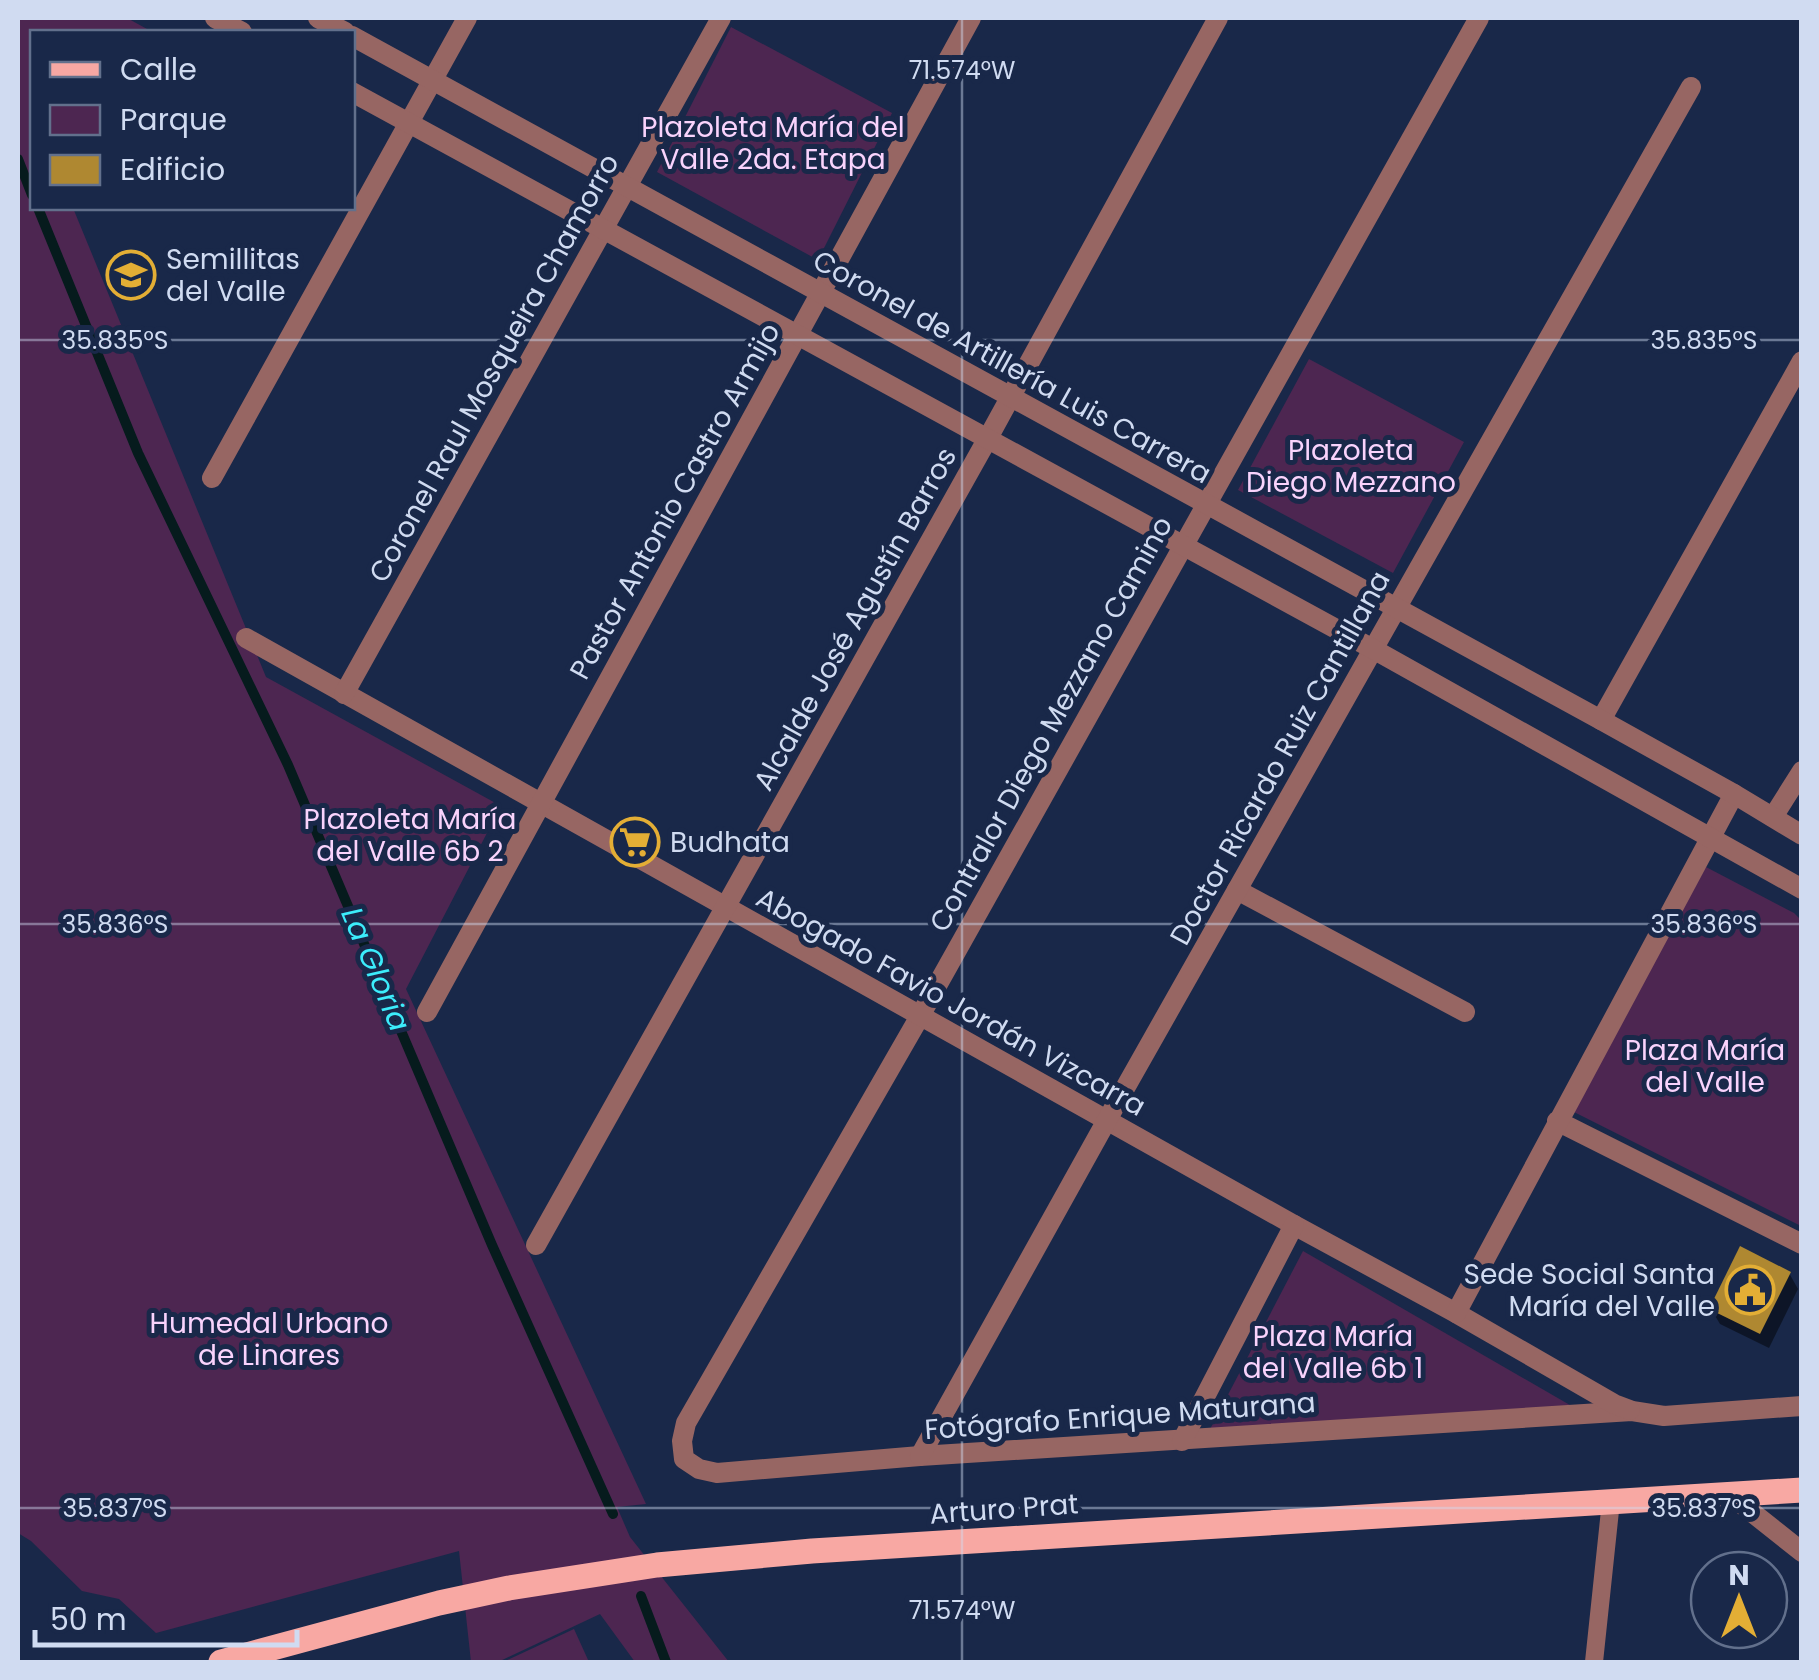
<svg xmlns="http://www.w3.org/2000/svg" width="1819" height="1680" viewBox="0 0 1819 1680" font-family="Poppins,sans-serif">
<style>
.green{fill:#4d2651}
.shadow{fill:#0007}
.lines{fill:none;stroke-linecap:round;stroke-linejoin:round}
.stream{stroke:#061b1d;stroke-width:10}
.building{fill:#af8831}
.service{stroke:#976663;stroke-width:18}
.minor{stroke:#976663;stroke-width:20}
.tertiary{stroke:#976663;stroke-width:20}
.primary{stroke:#f8a8a3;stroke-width:25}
.ticks{fill:none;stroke:#d0dbf1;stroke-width:2.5;stroke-opacity:0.45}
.labels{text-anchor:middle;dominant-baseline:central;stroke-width:10;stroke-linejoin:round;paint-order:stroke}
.park-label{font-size:28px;fill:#f9d3fc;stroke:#192849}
.poi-label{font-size:28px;fill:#d0dbf1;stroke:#192849;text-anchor:start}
.street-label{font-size:28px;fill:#d0dbf1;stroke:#192849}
.water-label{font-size:30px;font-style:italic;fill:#3cecfb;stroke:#192849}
.ticks-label{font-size:25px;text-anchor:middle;fill:#d0dbf1;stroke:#192849;stroke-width:10;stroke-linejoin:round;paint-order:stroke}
</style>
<rect width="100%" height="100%" fill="#192849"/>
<!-- green -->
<g class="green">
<polygon points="18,18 127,18 147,29 145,32 32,32 32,208 73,208 266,677 501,806 406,989 646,1504 617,1507 630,1537 729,1662 635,1662 600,1614 498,1662 471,1662 459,1551 156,1633 119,1599 82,1591 31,1541 18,1533"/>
<polygon points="731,27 892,113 818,260 657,172"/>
<polygon points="1309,359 1464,442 1393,573 1238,490"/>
<polygon points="1706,867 1794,913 1801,920 1801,1226 1570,1110"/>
<polygon points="1303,1251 1582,1412 1208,1433"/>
<polygon points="574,1629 589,1662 503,1662"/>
</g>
<!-- shadow -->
<polygon class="shadow" points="1789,1273 1798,1289 1769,1348 1720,1324 1711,1309"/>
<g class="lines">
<!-- stream -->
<g class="stream">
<polyline points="18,159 32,195"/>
<polyline points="38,208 138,453 288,765 492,1245 613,1514"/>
<polyline points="641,1596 666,1662"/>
</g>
</g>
<!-- building -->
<polygon class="building" points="1740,1246 1791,1272 1760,1334 1709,1309"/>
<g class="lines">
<!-- service -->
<polyline class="service" points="1594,1662 1611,1501"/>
<!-- minor -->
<g class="minor">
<polyline points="1479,18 920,1016 686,1423 682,1441 684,1459 699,1469 717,1473 920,1456 1632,1411 1664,1416 1802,1406"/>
<polyline points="212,478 467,18"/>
<polyline points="246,638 1294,1225 1456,1313 1614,1404 1630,1410"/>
<polyline points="344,694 721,18"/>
<polyline points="1601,720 1802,361"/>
<polyline points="1773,817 1802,771"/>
<polyline points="1237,890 1465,1012"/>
<polyline points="427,1012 971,18"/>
<polyline points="1557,1121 1802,1244"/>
<polyline points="536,1245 988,438 1218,18"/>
<polyline points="1456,1313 1734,794"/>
<polyline points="1182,1441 1294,1225"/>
<polyline points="920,1456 1107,1120 1691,87"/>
<polyline points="1729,1494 1802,1552"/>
</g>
<!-- tertiary -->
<g class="tertiary">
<polyline points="215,18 242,32"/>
<polyline points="318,18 345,32"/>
<polyline points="352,36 1601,720 1734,794 1802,835"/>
<polyline points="352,92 1373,649 1802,889"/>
</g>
<!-- primary -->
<polyline class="primary" points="221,1662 439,1603 509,1588 657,1565 812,1551 1802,1490"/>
</g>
<!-- ticks -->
<path class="ticks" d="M962 18V1662M18 340H1802M18 924H1802M18 1508H1802"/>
<!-- icons -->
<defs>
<g id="school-ring" transform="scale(2.5)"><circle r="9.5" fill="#192849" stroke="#e3ae35" stroke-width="1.5"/><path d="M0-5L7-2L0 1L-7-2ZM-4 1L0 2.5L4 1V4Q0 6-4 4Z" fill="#e3ae35"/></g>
<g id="supermarket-ring" transform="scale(2.5)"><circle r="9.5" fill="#192849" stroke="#e3ae35" stroke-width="1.5"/><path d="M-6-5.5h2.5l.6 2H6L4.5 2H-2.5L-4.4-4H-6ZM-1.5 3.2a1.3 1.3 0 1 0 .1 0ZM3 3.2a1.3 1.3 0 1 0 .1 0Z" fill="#e3ae35"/></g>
<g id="civic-ring" transform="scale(2.5)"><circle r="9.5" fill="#192849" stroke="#e3ae35" stroke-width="1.5"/><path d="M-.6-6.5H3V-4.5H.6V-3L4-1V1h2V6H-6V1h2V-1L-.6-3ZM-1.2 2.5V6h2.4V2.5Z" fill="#e3ae35"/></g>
</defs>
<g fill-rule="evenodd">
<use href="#school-ring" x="131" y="275"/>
<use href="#supermarket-ring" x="635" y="842"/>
<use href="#civic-ring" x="1750" y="1290"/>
</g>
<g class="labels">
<!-- park labels -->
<g class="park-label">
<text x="773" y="127">Plazoleta María del<tspan x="773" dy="32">Valle 2da. Etapa</tspan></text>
<text x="1351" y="450">Plazoleta<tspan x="1351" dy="32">Diego Mezzano</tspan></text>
<text x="410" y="819">Plazoleta María<tspan x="410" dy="32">del Valle 6b 2</tspan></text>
<text x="1705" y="1050">Plaza María<tspan x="1705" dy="32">del Valle</tspan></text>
<text x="269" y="1323">Humedal Urbano<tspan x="269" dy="32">de Linares</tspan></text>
<text x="1333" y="1336">Plaza María<tspan x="1333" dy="32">del Valle 6b 1</tspan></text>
</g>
<!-- poi labels -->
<g class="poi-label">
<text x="166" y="259">Semillitas<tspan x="166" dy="32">del Valle</tspan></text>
<text x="670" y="842">Budhata</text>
<text x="1715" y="1274" text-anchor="end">Sede Social Santa<tspan x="1715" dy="32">María del Valle</tspan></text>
</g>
<!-- street labels -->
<g class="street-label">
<text transform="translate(1012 367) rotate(29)">Coronel de Artillería Luis Carrera</text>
<text transform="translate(494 368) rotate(-61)">Coronel Raul Mosqueira Chamorro</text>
<text transform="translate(675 501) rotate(-61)">Pastor Antonio Castro Armijo</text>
<text transform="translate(855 619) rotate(-61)">Alcalde José Agustín Barros</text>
<text transform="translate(1051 724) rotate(-61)">Contralor Diego Mezzano Camino</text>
<text transform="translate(1280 758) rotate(-61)">Doctor Ricardo Ruiz Cantillana</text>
<text transform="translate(951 1002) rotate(29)">Abogado Favio Jordán Vizcarra</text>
<text transform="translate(1120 1416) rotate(-4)">Fotógrafo Enrique Maturana</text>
<text transform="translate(1004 1509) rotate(-4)">Arturo Prat</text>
</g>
<!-- water labels -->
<g class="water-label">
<text transform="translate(376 969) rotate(67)">La Gloria</text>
</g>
</g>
<g class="ticks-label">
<text x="962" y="79">71.574°W</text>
<text x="115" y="349">35.835°S</text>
<text x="1704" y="349">35.835°S</text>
<text x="115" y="933">35.836°S</text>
<text x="1704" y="933">35.836°S</text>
<text x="115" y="1517">35.837°S</text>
<text x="1704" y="1517">35.837°S</text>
<text x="962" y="1619">71.574°W</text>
</g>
<!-- border -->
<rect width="1819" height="1680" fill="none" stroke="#d0dbf1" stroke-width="40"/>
<!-- legend -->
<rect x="30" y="30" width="325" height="180" fill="#192849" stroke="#62708c" stroke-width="2.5"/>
<rect x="50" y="62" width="50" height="15" fill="#f8a8a3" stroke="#62708c" stroke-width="2.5"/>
<text x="120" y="80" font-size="30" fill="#d0dbf1">Calle</text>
<rect x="50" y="105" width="50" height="30" fill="#4d2651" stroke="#62708c" stroke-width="2.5"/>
<text x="120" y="130" font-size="30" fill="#d0dbf1">Parque</text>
<rect x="50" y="155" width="50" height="30" fill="#af8831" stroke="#62708c" stroke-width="2.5"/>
<text x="120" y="180" font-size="30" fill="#d0dbf1">Edificio</text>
<!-- north arrow -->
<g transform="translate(1739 1600)"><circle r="48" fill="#192849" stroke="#62708c" stroke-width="2.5"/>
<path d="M0-8L18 38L0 25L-18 38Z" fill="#e3ae35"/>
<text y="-15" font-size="28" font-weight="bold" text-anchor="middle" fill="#d0dbf1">N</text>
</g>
<!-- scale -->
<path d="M35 1630v15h262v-15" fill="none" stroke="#d0dbf1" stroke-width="5"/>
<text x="50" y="1630" font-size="30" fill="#d0dbf1" stroke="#192849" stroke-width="8" paint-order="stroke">50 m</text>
</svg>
